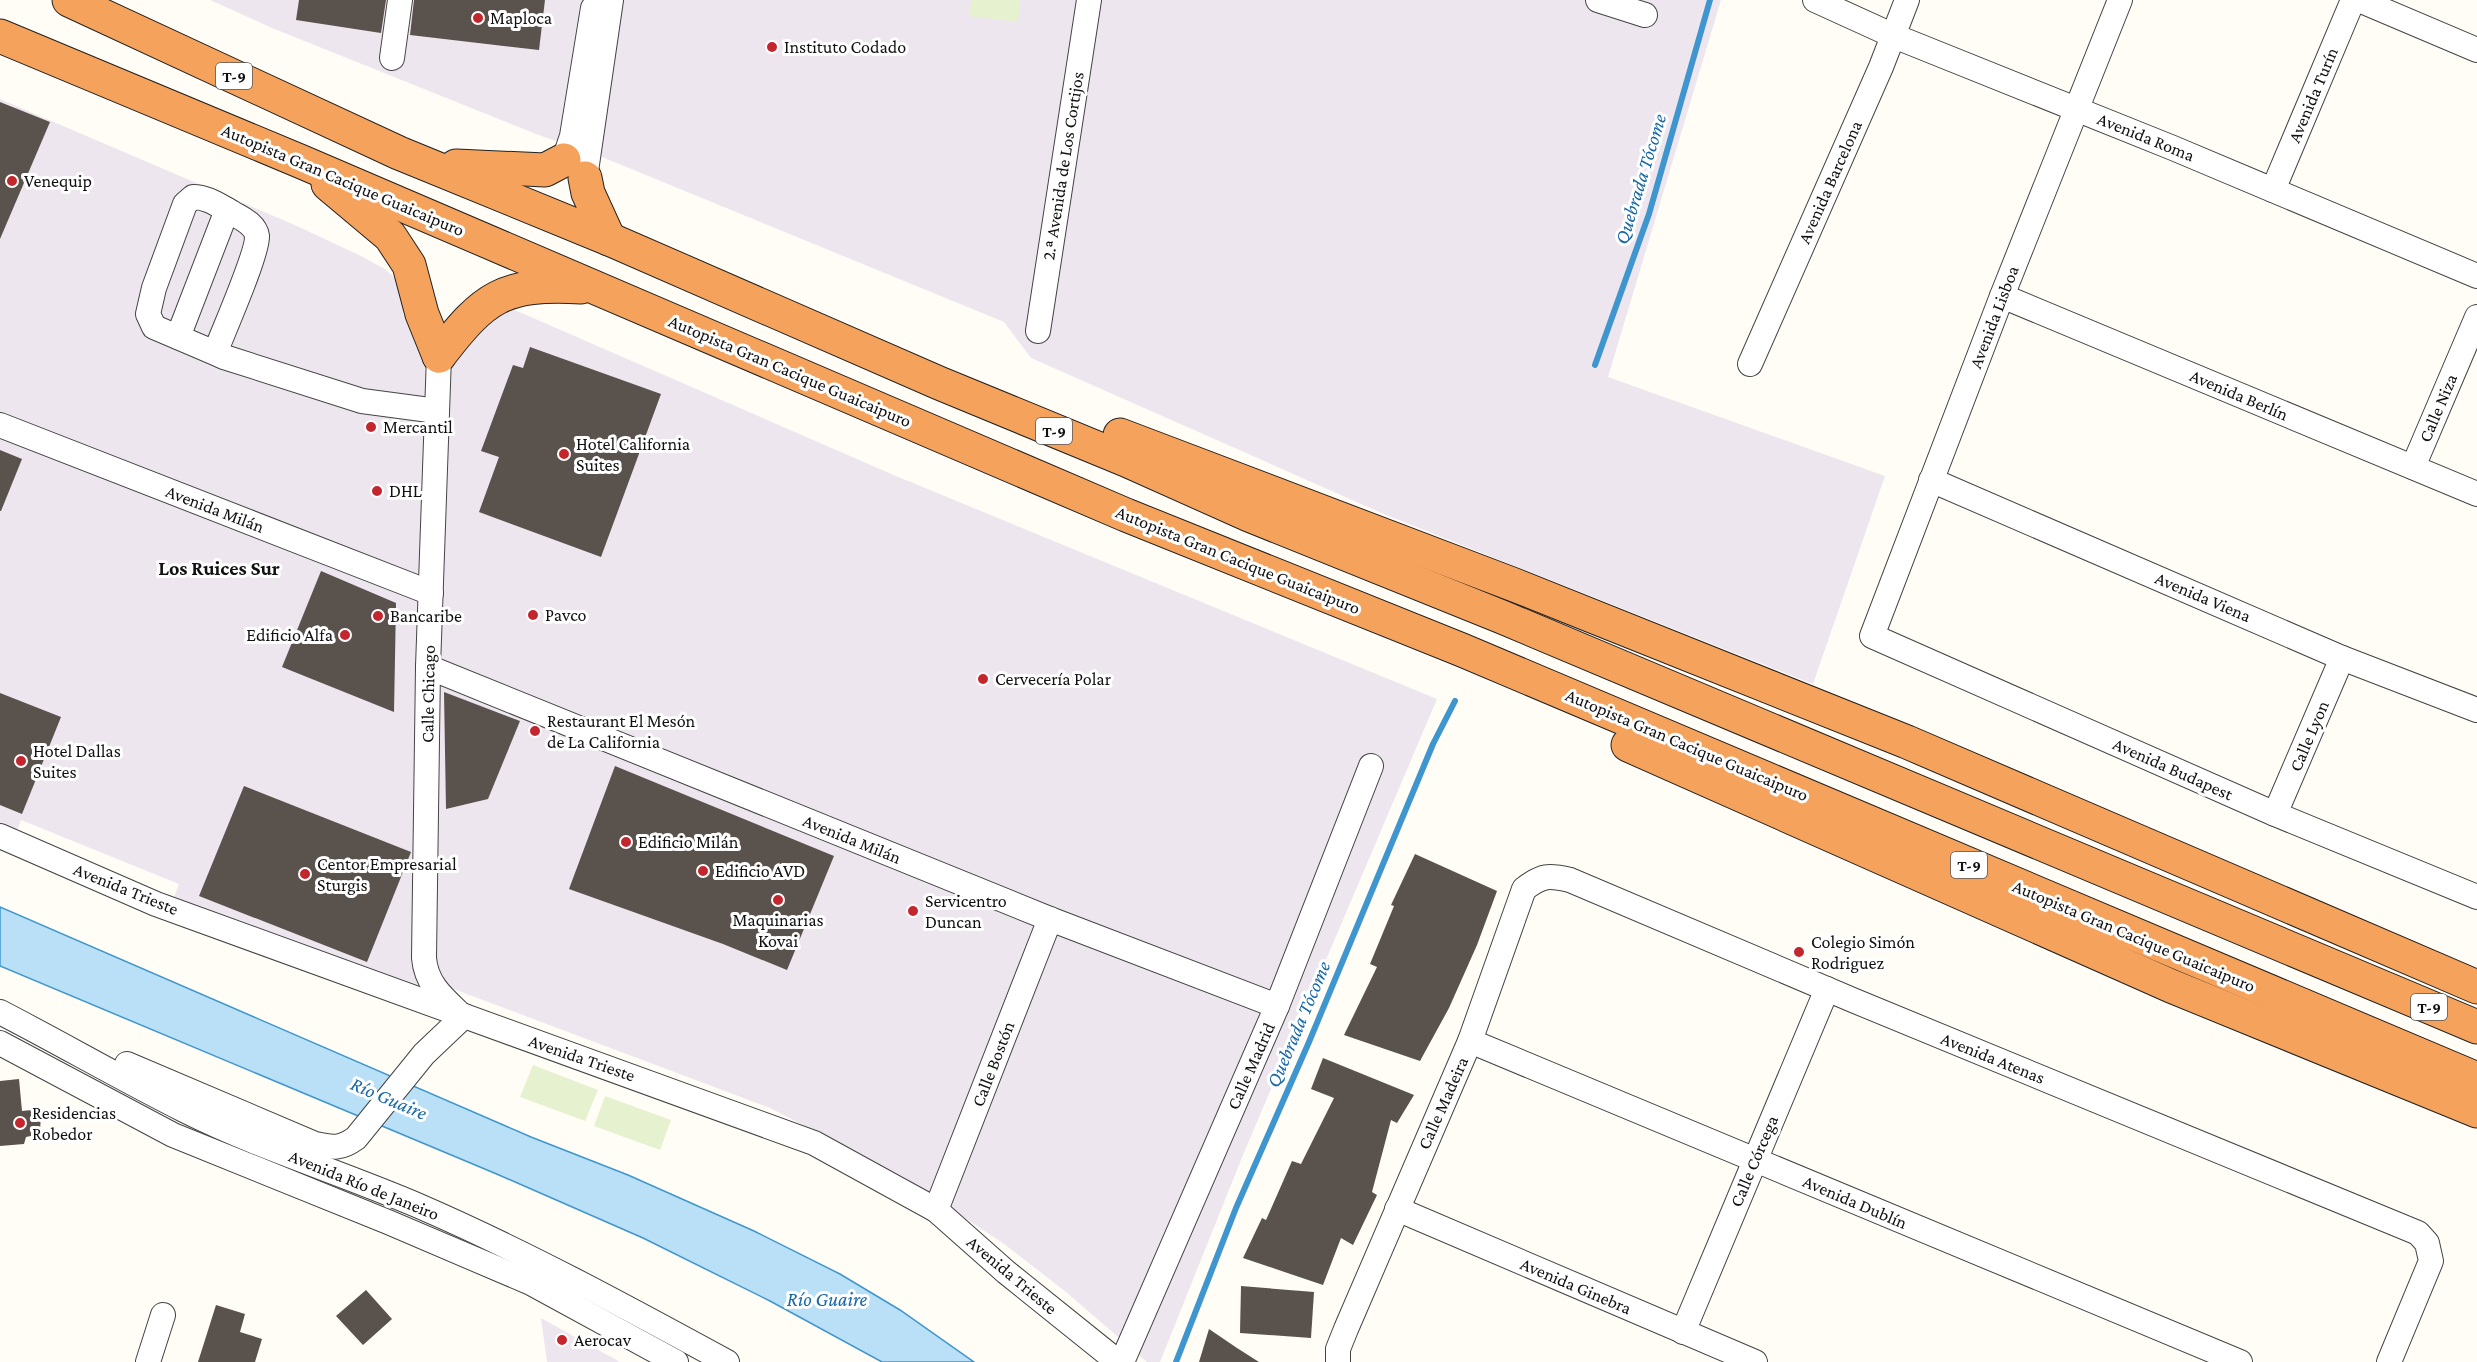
<svg xmlns="http://www.w3.org/2000/svg" width="2477" height="1362" viewBox="0 0 2477 1362" font-family="'Crimson Pro',serif">
<style>
.industrial{fill:#eee6ef}
.pitch{fill:#e6f2cf}
.water{fill:#b9e0f7;stroke:#3f96cf;stroke-width:1.5}
.lines{fill:none;stroke-linecap:round;stroke-linejoin:round}
.stream{stroke:#3f96cf;stroke-width:6}
.building{fill:#5a524d}
.minor-casing{stroke:#444;stroke-width:26}
.highway-casing{stroke:#222;stroke-width:35}
.minor{stroke:#fff;stroke-width:24}
.highway{stroke:#f5a25d;stroke-width:33}
.poi-dot{fill:#c4262e;stroke:#fff;stroke-width:2}
.labels{text-anchor:middle;dominant-baseline:central;stroke-width:6;stroke-linejoin:round;paint-order:stroke}
.shield{fill:#fff;stroke:#585858;stroke-width:1.5}
.shield-label{font-size:16px;font-weight:bold;fill:#111}
.poi-label{font-size:18px;fill:#111;stroke:#fff;text-anchor:start}
.street-label{font-size:18px;fill:#111;stroke:#fff}
.water-label{font-size:20px;font-style:italic;fill:#1768a6;stroke:#fff}
.neighbourhood-label{font-size:20px;font-weight:bold;fill:#111;stroke:#fff}
</style>
<rect width="100%" height="100%" fill="#fffdf5"/>
<!-- industrial -->
<g class="industrial">
<polygon points="210,0 1721,0 1608,377 1885,476 1813,684 1386,515 1031,358 1004,322 602,157 536,134 272,28"/>
<polygon points="0,99 297,226 361,256 385,269 397,280 403,299 403,315 465,341 504,310 514,310 524,314 896,476 1437,699 1243,1155 1160,1362 1147,1362 1066,1292 1004,1244 902,1176 770,1108 427,979 419,1003 170,908 179,884 21,820 17,831 0,824"/>
<polygon points="541,1318 620,1362 547,1362"/>
</g>
<!-- pitch -->
<g class="pitch">
<polygon points="971,0 1020,0 1018,22 969,16"/>
<polygon points="533,1065 598,1090 585,1121 520,1097"/>
<polygon points="605,1096 671,1120 660,1150 594,1126"/>
</g>
<!-- water -->
<polygon class="water" points="0,907 531,1137 628,1175 754,1231 840,1274 900,1310 974,1362 882,1362 770,1301 643,1238 499,1175 0,966"/>
<g class="lines">
<!-- stream -->
<g class="stream">
<polyline points="1595,365 1649,214 1710,0"/>
<polyline points="1176,1362 1236,1208 1309,1042 1433,744 1455,701"/>
</g>
</g>
<!-- building -->
<g class="building">
<polygon points="299,0 386,0 381,33 296,20"/>
<polygon points="414,0 545,0 539,50 410,35"/>
<polygon points="0,102 50,122 0,239"/>
<polygon points="530,347 661,394 601,557 479,512 499,457 481,451 513,365 523,368"/>
<polygon points="0,450 22,459 1,511 0,511"/>
<polygon points="321,571 396,603 394,712 282,667"/>
<polygon points="444,692 520,721 488,799 446,809"/>
<polygon points="0,693 61,717 22,814 0,805"/>
<polygon points="615,766 834,856 787,970 723,944 569,889"/>
<polygon points="244,786 411,852 367,962 199,896"/>
<polygon points="1415,854 1497,891 1477,945 1449,1008 1420,1061 1344,1035 1377,967 1370,964 1394,906 1391,905"/>
<polygon points="1323,1058 1414,1095 1397,1123 1391,1120 1372,1192 1377,1195 1353,1245 1341,1238 1323,1285 1243,1258 1262,1218 1266,1220 1292,1161 1301,1164 1334,1098 1311,1089"/>
<polygon points="19,1079 22,1111 41,1109 40,1134 26,1137 24,1144 0,1146 0,1081"/>
<polygon points="1241,1286 1314,1292 1311,1338 1240,1333"/>
<polygon points="366,1290 392,1319 363,1345 336,1316"/>
<polygon points="216,1305 245,1314 240,1332 262,1339 255,1362 198,1362"/>
<polygon points="1209,1329 1237,1348 1259,1362 1199,1362"/>
</g>
<g class="lines">
<!-- minor casing -->
<g class="minor-casing">
<g id="minor">
<polyline points="1598,0 1645,15"/>
<polyline points="1815,0 1894,36 2173,148 2477,276"/>
<polyline points="2120,0 2002,296 1872,636 2275,814 2477,897"/>
<polyline points="2359,0 2477,50"/>
<polyline points="392,58 400,0"/>
<polyline points="564,160 572,136 593,8"/>
<polyline points="585,178 611,0"/>
<polyline points="2273,190 2353,0"/>
<polyline points="2002,296 2477,494"/>
<polyline points="1038,331 1089,0"/>
<polyline points="178,337 227,210"/>
<path d="M215 353C223 332 258 253 257 236 255 223 240 218 231 212 218 205 207 197 193 197L185 204 154 288 148 314 154 327 215 353 224 357 362 401 437 411"/>
<path d="M439 356 428 667 424 958C426 982 440 995 457 1011"/>
<polyline points="1750,364 1881,67 1907,0"/>
<polyline points="0,425 431,593"/>
<polyline points="2413,467 2477,317"/>
<polyline points="1931,480 2342,658 2477,710"/>
<polyline points="428,667 1050,919 1277,1006"/>
<polyline points="2275,814 2342,658"/>
<polyline points="0,836 156,904 814,1143 936,1210 1006,1272 1118,1362"/>
<path d="M0 1012C62 1044 122 1079 184 1110 260 1148 342 1173 419 1206 525 1252 626 1307 727 1362"/>
<polyline points="1470,1041 2240,1362"/>
<polyline points="0,1043 173,1135 388,1222 531,1283 676,1362"/>
<path d="M127 1064 315 1144C333 1148 341 1149 356 1138L424 1054 464 1016"/>
<polyline points="1397,1209 1755,1362"/>
<polyline points="936,1210 1050,919"/>
<polyline points="1683,1332 1827,989"/>
<polyline points="148,1362 163,1315"/>
<polyline points="1122,1362 1277,1006 1371,766"/>
<path d="M1338 1362V1349L1346 1329 1470 1041 1524 889C1542 875 1549 875 1570 880L1855 1001 2418 1233 2427 1243 2431 1261 2389 1362"/>
</g>
</g>
<!-- highway casing -->
<g class="highway-casing">
<g id="highway">
<polyline points="69,0 399,153 609,239 939,383 1126,460 1249,515 1502,617 2477,1027"/>
<polyline points="0,36 302,162 1126,515 1462,650 2477,1079"/>
<polyline points="456,166 545,170 564,160"/>
<polyline points="585,178 588,193 609,239"/>
<polyline points="328,184 390,236 409,265 422,314 439,356"/>
<path d="M439 356C485 296 503 283 581 287"/>
<polyline points="1120,435 1512,584 1907,742 2477,987"/>
<polyline points="1628,745 2171,986 2477,1111"/>
</g>
</g>
<!-- minor -->
<use href="#minor" class="minor"/>
<!-- highway -->
<use href="#highway" class="highway"/>
</g>
<!-- markers -->
<g class="poi-dot">
<circle cx="478" cy="18" r="6"/>
<circle cx="772" cy="47" r="6"/>
<circle cx="12" cy="181" r="6"/>
<circle cx="371" cy="427" r="6"/>
<circle cx="564" cy="454" r="6"/>
<circle cx="377" cy="491" r="6"/>
<circle cx="533" cy="615" r="6"/>
<circle cx="378" cy="616" r="6"/>
<circle cx="345" cy="635" r="6"/>
<circle cx="983" cy="679" r="6"/>
<circle cx="535" cy="731" r="6"/>
<circle cx="21" cy="761" r="6"/>
<circle cx="626" cy="842" r="6"/>
<circle cx="703" cy="871" r="6"/>
<circle cx="305" cy="874" r="6"/>
<circle cx="778" cy="900" r="6"/>
<circle cx="913" cy="911" r="6"/>
<circle cx="1799" cy="952" r="6"/>
<circle cx="20" cy="1123" r="6"/>
<circle cx="562" cy="1340" r="6"/>
</g>
<g class="labels">
<!-- shield labels -->
<g class="shield">
<rect x="216" y="63" width="36" height="26" rx="4.5"/>
<rect x="1036" y="418" width="36" height="26" rx="4.5"/>
<rect x="1951" y="852" width="36" height="26" rx="4.5"/>
<rect x="2411" y="994" width="36" height="26" rx="4.5"/>
</g>
<g class="shield-label">
<text x="234" y="76">T-9</text>
<text x="1054" y="431">T-9</text>
<text x="1969" y="865">T-9</text>
<text x="2429" y="1007">T-9</text>
</g>
<!-- poi labels -->
<g class="poi-label">
<text x="490" y="18">Maploca</text>
<text x="784" y="47">Instituto Codado</text>
<text x="24" y="181">Venequip</text>
<text x="383" y="427">Mercantil</text>
<text x="576" y="444">Hotel California<tspan x="576" dy="21">Suites</tspan></text>
<text x="389" y="491">DHL</text>
<text x="545" y="615">Pavco</text>
<text x="390" y="616">Bancaribe</text>
<text x="333" y="635" text-anchor="end">Edificio Alfa</text>
<text x="995" y="679">Cervecería Polar</text>
<text x="547" y="721">Restaurant El Mesón<tspan x="547" dy="21">de La California</tspan></text>
<text x="33" y="751">Hotel Dallas<tspan x="33" dy="21">Suites</tspan></text>
<text x="638" y="842">Edificio Milán</text>
<text x="317" y="864">Centor Empresarial<tspan x="317" dy="21">Sturgis</tspan></text>
<text x="715" y="871">Edificio AVD</text>
<text x="925" y="901">Servicentro<tspan x="925" dy="21">Duncan</tspan></text>
<text x="778" y="920" text-anchor="middle">Maquinarias<tspan x="778" dy="21">Kovai</tspan></text>
<text x="1811" y="942">Colegio Simón<tspan x="1811" dy="21">Rodriguez</tspan></text>
<text x="32" y="1113">Residencias<tspan x="32" dy="21">Robedor</tspan></text>
<text x="574" y="1340">Aerocav</text>
</g>
<!-- street labels -->
<g class="street-label">
<text transform="translate(2313 95) rotate(-67)">Avenida Turín</text>
<text transform="translate(2146 137) rotate(22)">Avenida Roma</text>
<text transform="translate(1063 166) rotate(-81)">2.ª Avenida de Los Cortijos</text>
<text transform="translate(343 180) rotate(23)">Autopista Gran Cacique Guaicaipuro</text>
<text transform="translate(1830 182) rotate(-66)">Avenida Barcelona</text>
<text transform="translate(1994 317) rotate(-69)">Avenida Lisboa</text>
<text transform="translate(790 371) rotate(23)">Autopista Gran Cacique Guaicaipuro</text>
<text transform="translate(2239 395) rotate(23)">Avenida Berlín</text>
<text transform="translate(2438 408) rotate(-67)">Calle Niza</text>
<text transform="translate(215 509) rotate(21)">Avenida Milán</text>
<text transform="translate(1238 560) rotate(22)">Autopista Gran Cacique Guaicaipuro</text>
<text transform="translate(2203 597) rotate(23)">Avenida Viena</text>
<text transform="translate(428 694) rotate(-89)">Calle Chicago</text>
<text transform="translate(2309 736) rotate(-67)">Calle Lyon</text>
<text transform="translate(1687 745) rotate(23)">Autopista Gran Cacique Guaicaipuro</text>
<text transform="translate(2173 769) rotate(24)">Avenida Budapest</text>
<text transform="translate(852 839) rotate(22)">Avenida Milán</text>
<text transform="translate(126 889) rotate(22)">Avenida Trieste</text>
<text transform="translate(2134 936) rotate(23)">Autopista Gran Cacique Guaicaipuro</text>
<text transform="translate(582 1058) rotate(19)">Avenida Trieste</text>
<text transform="translate(1993 1058) rotate(22)">Avenida Atenas</text>
<text transform="translate(993 1064) rotate(-69)">Calle Bostón</text>
<text transform="translate(1251 1066) rotate(-66)">Calle Madrid</text>
<text transform="translate(1443 1103) rotate(-66)">Calle Madeira</text>
<text transform="translate(1754 1161) rotate(-67)">Calle Córcega</text>
<text transform="translate(364 1185) rotate(22)">Avenida Río de Janeiro</text>
<text transform="translate(1855 1202) rotate(23)">Avenida Dublín</text>
<text transform="translate(1012 1275) rotate(40)">Avenida Trieste</text>
<text transform="translate(1576 1286) rotate(23)">Avenida Ginebra</text>
</g>
<!-- water labels -->
<g class="water-label">
<text transform="translate(1640 179) rotate(-73)">Quebrada Tócome</text>
<text transform="translate(1298 1024) rotate(-67)">Quebrada Tócome</text>
<text transform="translate(389 1098) rotate(23)">Río Guaire</text>
<text x="827" y="1299">Río Guaire</text>
</g>
<!-- neighbourhood labels -->
<g class="neighbourhood-label">
<text x="219" y="568">Los Ruices Sur</text>
</g>
</g>
</svg>
